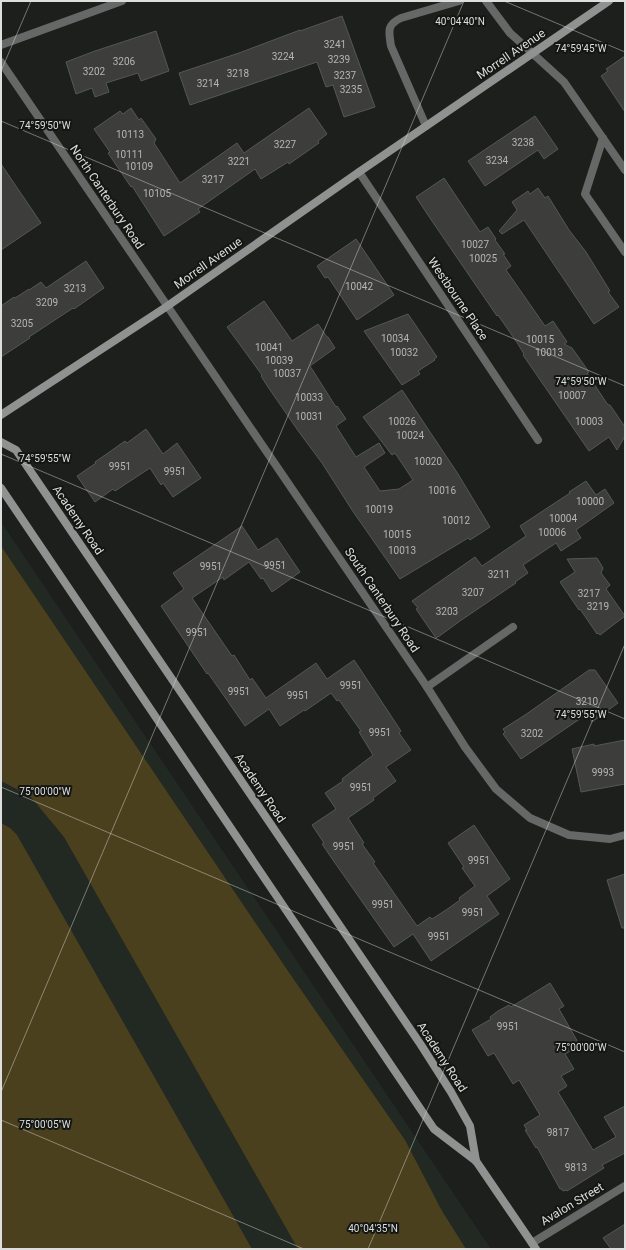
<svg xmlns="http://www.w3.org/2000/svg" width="626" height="1250" viewBox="0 0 626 1250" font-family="Roboto,sans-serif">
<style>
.built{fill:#222822}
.green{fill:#4a401d}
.building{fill:#3d3e3b;stroke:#565754}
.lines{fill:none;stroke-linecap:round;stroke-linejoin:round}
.street{stroke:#666867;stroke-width:8}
.secondary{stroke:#8f9291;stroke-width:8}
.ticks{fill:none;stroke:#dddedd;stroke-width:1;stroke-opacity:0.45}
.labels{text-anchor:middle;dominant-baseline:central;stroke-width:4;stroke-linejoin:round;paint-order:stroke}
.number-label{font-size:10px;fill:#b5b6b4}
.street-label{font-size:12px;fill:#dddedd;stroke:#141614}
.ticks-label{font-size:10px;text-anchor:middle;fill:#dddedd;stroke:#141614;stroke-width:4;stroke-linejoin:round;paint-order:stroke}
</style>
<rect width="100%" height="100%" fill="#1d1f1d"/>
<!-- built -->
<polygon class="built" points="1,522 491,1249 1,1249"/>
<!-- green -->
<g class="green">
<polygon points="1,546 290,974 405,1140 442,1211 466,1249 298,1249 64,837 30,796 1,781"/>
<polygon points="1,823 10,828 17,835 252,1249 1,1249"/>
</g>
<!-- building -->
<g class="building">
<polygon points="342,16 375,107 344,117 333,85 326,87 317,62 190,105 179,73 239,53 300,30 300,31"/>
<polygon points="156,31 169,71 141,81 138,73 106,83 109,92 95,97 92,88 76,94 66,62 95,51"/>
<polygon points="625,56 625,112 601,76 608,71 606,69"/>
<polygon points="131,108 139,120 141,118 156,139 154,143 180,183 237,143 244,153 309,108 327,134 318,141 319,143 289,164 288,162 261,179 255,169 198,209 200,212 164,236 132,186 131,187 108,153 110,152 94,129 120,111 123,114"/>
<polygon points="535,116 558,149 544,159 538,150 485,186 468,161"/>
<polygon points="1,164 41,223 1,250"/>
<polygon points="444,178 480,232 488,227 496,239 495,240 505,254 503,254 511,266 506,270 545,326 553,321 567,342 564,344 572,348 589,372 587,373 596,387 608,405 610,405 625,427 625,436 617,450 609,437 589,451 523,355 524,354 518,344 498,315 497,316 434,224 416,197"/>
<polygon points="538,188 545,198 548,196 569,230 586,252 610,291 608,292 619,307 594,324 524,220 502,234 499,231 517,210 512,202 528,191 530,194"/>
<polygon points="356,239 394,295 357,320 328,277 325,278 317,266"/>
<polygon points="86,261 104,288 74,309 73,308 29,337 30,338 1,357 1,306 14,297 15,298 29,289 29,290 41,282 46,288"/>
<polygon points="264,301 292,341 318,324 327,337 328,337 335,348 310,366 336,407 337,406 346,419 336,426 356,457 379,443 385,453 364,467 380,491 399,489 413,480 395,453 392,455 363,417 402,390 458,474 490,527 470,540 468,538 400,579 352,510 322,463 299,432 268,387 261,376 262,375 227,327"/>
<polygon points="408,314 437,357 434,359 435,360 418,371 420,374 402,385 364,331"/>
<polygon points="146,429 163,454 177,443 201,478 173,497 163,483 161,485 150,468 115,491 113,489 95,502 77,476 96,463 95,462 108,453 125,441 127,443"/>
<polygon points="586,481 596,495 605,489 614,503 576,530 581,538 561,551 556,543 523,565 528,573 515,582 516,583 510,587 460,621 438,637 437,637 436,638 416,609 418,608 412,601 475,557 482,566 526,536 520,526 570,493 569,492"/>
<polygon points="242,526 258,550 277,538 300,572 272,592 263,578 261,579 249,562 224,580 223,577 192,598 232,656 234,655 250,680 252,678 266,698 316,663 327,679 354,660 368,681 401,731 399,733 411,750 386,767 396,781 373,798 374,800 348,818 364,843 362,844 375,862 373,863 417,926 430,917 432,919 446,910 460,900 459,898 475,886 462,868 464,867 448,843 474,825 510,879 487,896 499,914 431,961 413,934 394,947 335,863 322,844 324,843 312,825 336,809 325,793 343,781 342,779 373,755 359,732 361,731 339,700 337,701 331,693 305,711 304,710 280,726 269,709 245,726 208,673 207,674 161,606 184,589 173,573"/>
<polygon points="597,558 603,568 601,573 610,585 606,589 625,616 600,635 598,633 597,634 580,609 579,610 560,582 575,572 567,559"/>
<polygon points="589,670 595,670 618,703 592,722 587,714 521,759 503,734 505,732 503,729 525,715"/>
<polygon points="625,740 625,784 581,792 572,749 594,744 594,746"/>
<polygon points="625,874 625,928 622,928 607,880"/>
<polygon points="550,983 564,1006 559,1009 579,1044 577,1045 577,1047 565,1054 574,1069 561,1076 567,1086 558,1092 593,1150 616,1137 604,1117 625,1106 625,1153 602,1165 604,1168 567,1191 566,1190 563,1191 562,1189 560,1189 537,1147 536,1148 525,1130 527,1130 524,1125 540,1115 519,1080 513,1084 494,1053 488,1056 472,1030 491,1019 490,1017 498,1011 509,1005 511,1007"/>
<polygon points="625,1224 625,1249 611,1249 603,1238"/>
</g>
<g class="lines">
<!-- street -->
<g class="street">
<polyline points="486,1 510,33 564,82 625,170"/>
<polyline points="1,45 122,1"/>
<polyline points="1,62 427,687 465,747 496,789 530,818 569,835 610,839 625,835"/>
<path d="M426 126 391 46C389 32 386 25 401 18L459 1"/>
<polyline points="603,138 585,194 625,252"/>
<polyline points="359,172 538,440"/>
<polyline points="427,687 513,627"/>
<polyline points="532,1243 625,1186"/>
</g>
<!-- secondary -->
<g class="secondary">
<polyline points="1,415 166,307 359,172 609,1"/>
<polyline points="1,442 16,450 421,1045 451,1092 470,1126 476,1161"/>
<polyline points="1,488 434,1129 476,1161 536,1249"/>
</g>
</g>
<!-- ticks -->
<path class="ticks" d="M504 1 625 52M1 71 31 1M1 121 625 386M1 454 625 719M1 787 625 1052M1 1092 464 1M1 1120 304 1249M368 1249 625 644"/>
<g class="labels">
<!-- number labels -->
<g class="number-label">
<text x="335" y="44">3241</text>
<text x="283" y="56">3224</text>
<text x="339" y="59">3239</text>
<text x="124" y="61">3206</text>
<text x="94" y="71">3202</text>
<text x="238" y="73">3218</text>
<text x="345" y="75">3237</text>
<text x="208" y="83">3214</text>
<text x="351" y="89">3235</text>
<text x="130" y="134">10113</text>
<text x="523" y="142">3238</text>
<text x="285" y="144">3227</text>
<text x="129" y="154">10111</text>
<text x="497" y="160">3234</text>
<text x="239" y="161">3221</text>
<text x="139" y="166">10109</text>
<text x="213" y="179">3217</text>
<text x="157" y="193">10105</text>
<text x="475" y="244">10027</text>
<text x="483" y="258">10025</text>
<text x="359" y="286">10042</text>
<text x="75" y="288">3213</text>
<text x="47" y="302">3209</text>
<text x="22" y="323">3205</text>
<text x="395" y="338">10034</text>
<text x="540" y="339">10015</text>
<text x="269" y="347">10041</text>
<text x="404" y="352">10032</text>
<text x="549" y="352">10013</text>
<text x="279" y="360">10039</text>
<text x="287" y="373">10037</text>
<text x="572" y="395">10007</text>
<text x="309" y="397">10033</text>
<text x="309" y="416">10031</text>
<text x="402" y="421">10026</text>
<text x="589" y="421">10003</text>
<text x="410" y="435">10024</text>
<text x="428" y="461">10020</text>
<text x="120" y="466">9951</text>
<text x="175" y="471">9951</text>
<text x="442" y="490">10016</text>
<text x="590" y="501">10000</text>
<text x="379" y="509">10019</text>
<text x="563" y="518">10004</text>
<text x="456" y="520">10012</text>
<text x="552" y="532">10006</text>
<text x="397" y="534">10015</text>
<text x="402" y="550">10013</text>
<text x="275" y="565">9951</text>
<text x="211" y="566">9951</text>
<text x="499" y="574">3211</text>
<text x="473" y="592">3207</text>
<text x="589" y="593">3217</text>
<text x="598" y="606">3219</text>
<text x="447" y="611">3203</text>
<text x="197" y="632">9951</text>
<text x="351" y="685">9951</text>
<text x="239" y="691">9951</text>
<text x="298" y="695">9951</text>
<text x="587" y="701">3210</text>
<text x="380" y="732">9951</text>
<text x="532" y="733">3202</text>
<text x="603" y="772">9993</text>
<text x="361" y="787">9951</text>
<text x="344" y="846">9951</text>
<text x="479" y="860">9951</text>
<text x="383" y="904">9951</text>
<text x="473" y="912">9951</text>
<text x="439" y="936">9951</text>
<text x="508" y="1026">9951</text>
<text x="558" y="1132">9817</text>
<text x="576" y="1167">9813</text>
</g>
<!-- street labels -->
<g class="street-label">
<text transform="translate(511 54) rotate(-34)">Morrell Avenue</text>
<text transform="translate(107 197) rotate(56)">North Canterbury Road</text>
<text transform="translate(208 263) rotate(-35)">Morrell Avenue</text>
<text transform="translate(458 299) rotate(56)">Westbourne Place</text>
<text transform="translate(78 520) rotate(56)">Academy Road</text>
<text transform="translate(382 600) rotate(56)">South Canterbury Road</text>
<text transform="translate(260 788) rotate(56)">Academy Road</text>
<text transform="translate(442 1057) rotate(57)">Academy Road</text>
<text transform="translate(572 1204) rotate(-31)">Avalon Street</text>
</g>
</g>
<g class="ticks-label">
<text x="460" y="25">40°04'40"N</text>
<text x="581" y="52">74°59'45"W</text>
<text x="45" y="129">74°59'50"W</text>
<text x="581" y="385">74°59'50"W</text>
<text x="45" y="462">74°59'55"W</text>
<text x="581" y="718">74°59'55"W</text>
<text x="45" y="795">75°00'00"W</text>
<text x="581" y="1051">75°00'00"W</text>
<text x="45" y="1128">75°00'05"W</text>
<text x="373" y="1232">40°04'35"N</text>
</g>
<!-- border -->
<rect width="626" height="1250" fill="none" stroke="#dddedd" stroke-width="4"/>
</svg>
